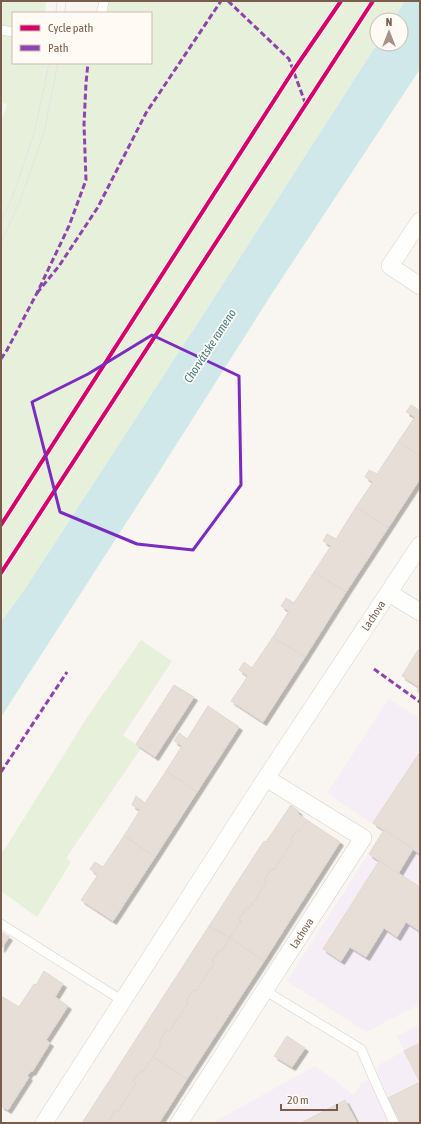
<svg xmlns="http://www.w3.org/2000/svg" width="421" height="1124" viewBox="0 0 421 1124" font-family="'Asap Condensed',sans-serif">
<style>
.education{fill:#f6eef6}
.green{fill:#e7f0db}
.water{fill:#d0e8ea}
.building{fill:#e6ded7;stroke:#e2d8d2;filter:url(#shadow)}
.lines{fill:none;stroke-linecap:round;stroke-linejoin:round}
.lane-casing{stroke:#d7d1cb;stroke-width:10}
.street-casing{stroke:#d7d1cb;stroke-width:18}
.lane{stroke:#fefefd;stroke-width:9}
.street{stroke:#fefefd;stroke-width:17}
.tram{stroke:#e6e3e7;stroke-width:1}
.quiet{stroke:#8e44ad;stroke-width:3;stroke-dasharray:6 3;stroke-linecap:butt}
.cycleway-casing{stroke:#fffaf3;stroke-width:6}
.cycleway{stroke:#d6006c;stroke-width:4}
.marked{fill:none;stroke:#7b2cbf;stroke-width:3;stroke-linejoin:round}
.labels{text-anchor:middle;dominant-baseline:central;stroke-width:3.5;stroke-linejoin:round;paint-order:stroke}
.street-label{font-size:11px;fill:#7a5c4d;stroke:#fffaf3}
.water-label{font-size:12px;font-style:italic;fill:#437c86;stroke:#fffaf3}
</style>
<defs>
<filter id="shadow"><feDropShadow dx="3.5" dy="3.5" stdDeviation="0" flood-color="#0004"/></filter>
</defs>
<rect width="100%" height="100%" fill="#f9f5f0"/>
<!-- education -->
<g class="education">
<polygon points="389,699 420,719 420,1004 366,1032 287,981 383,831 327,793"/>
<polygon points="420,1024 420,1123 212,1123 315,1066 354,1095 362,1082 377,1076 376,1073 379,1065 404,1051 397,1036"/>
</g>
<!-- green -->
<g class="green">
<polygon points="1,1 46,1 45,13 13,13 13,63 151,63 151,13 107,13 109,1 405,1 393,20 377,20 377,44 223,284 23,592 1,622 1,152 2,149 1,149 1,122 7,105 1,102"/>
<polygon points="141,640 172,661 123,735 141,748 66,858 71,862 37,917 1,891 1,855 90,713"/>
</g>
<!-- water -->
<polygon class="water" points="405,1 420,1 420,69 271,295 157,475 1,717 1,622 23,592 223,284 377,44 401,44 401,20 393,20"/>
<!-- building -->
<g class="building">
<polygon points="411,405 419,410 420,409 420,456 398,442 415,417 406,412"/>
<polygon points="398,442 420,456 420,479 388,528 356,507 373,482 365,477 369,470 377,474"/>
<polygon points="356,507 388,528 346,592 314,572 331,546 323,541 327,534 336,539"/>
<polygon points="314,572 346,592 305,657 273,637 289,611 281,606 286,598 294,603"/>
<polygon points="273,637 305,657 263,722 231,701 248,676 239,670 244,662 252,668"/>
<polygon points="418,650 420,651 420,693 417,691 419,687 402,676"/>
<polygon points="174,685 194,697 155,757 136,744"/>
<polygon points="208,706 239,727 197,792 166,771 182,746 174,741 179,733 187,739"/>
<polygon points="420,752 420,854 373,823"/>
<polygon points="166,771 197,792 155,857 124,836 140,810 132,805 136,796 145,803"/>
<polygon points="291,805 299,812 298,814 307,820 300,831 298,829 290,840 293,841 274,870 272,869 264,880 267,882 249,909 246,908 239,920 241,921 230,938 209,926 264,841 266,842"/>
<polygon points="307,820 340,842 264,961 230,938 241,921 239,920 246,908 249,909 267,882 264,880 272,869 274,870 293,841 290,840 298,829 300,831"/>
<polygon points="384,830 413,849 398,874 369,854"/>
<polygon points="124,836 155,857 113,921 81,900 98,875 90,869 95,862 103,867"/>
<polygon points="379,861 420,887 420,931 406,922 397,937 384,928 366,957 350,947 341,961 323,949"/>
<polygon points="209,926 230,938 222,951 219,950 212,961 215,962 196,991 194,989 186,1001 189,1002 169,1032 167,1030 159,1042 162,1044 143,1072 141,1070 133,1081 136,1083 118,1112 115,1110 108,1122 110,1123 82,1123"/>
<polygon points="1,932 9,937 1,949"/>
<polygon points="230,938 264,961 187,1079 153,1057 162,1044 159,1042 167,1030 169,1032 189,1002 186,1001 194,989 196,991 215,962 212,961 219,950 222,951"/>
<polygon points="44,971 63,984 55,997 68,1006 46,1040 50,1043 32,1072 31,1071 27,1076 29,1077 8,1110 1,1106 1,996 19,1007 34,984 36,985"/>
<polygon points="287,1036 305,1048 292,1067 274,1056"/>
<polygon points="420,1043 420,1123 401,1123 388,1098 420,1082 404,1051"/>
<polygon points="153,1057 187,1079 159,1123 110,1123 108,1122 115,1110 118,1112 136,1083 133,1081 141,1070 143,1072"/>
<polygon points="345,1100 357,1123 301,1123"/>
</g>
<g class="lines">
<!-- lane casing -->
<g class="lane-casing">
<g id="lane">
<polyline points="101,13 102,11 104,1"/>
<polyline points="1,30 13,32"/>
<polyline points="1,924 123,1001"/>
<polyline points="264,990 361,1049 373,1077 394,1123"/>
</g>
</g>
<!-- street casing -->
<g class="street-casing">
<g id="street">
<polyline points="420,221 390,266 420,286"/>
<polyline points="389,593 420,612"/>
<path id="s1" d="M44 1123 266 778 420 545"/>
<path id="s2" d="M179 1123 363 838 266 778"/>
</g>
</g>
<!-- lane -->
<use href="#lane" class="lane"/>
<!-- street -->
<use href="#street" class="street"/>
<!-- tram -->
<g class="tram">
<polyline points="56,13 57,1"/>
<polyline points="65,13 66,1"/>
<polyline points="1,221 12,198 35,130 49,63"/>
<polyline points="1,242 20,201 44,133 58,63"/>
</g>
<!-- quiet -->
<g class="quiet">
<polyline points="228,1 289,59 306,105"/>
<polyline points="37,293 59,266 98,207 146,113 221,1"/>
<polyline points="1,359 7,350 37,293 69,226 86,180 84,124 86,83 88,63"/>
<polyline points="374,669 420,702"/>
<polyline points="1,772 67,672"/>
</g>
<!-- cycleway casing -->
<g class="cycleway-casing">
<g id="cycleway">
<polyline points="1,525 293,71 341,1"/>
<polyline points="1,573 373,1"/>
</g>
</g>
<!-- cycleway -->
<use href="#cycleway" class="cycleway"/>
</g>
<!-- marked area -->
<path class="marked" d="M152 335 239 376 241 485 193 550 137 544 60 512 32 402 88 374Z"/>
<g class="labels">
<!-- street labels -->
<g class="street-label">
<text stroke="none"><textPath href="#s1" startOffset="605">Lachova</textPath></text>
<text stroke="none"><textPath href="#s2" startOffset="226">Lachova</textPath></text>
</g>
<!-- water labels -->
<g class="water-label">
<text transform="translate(210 346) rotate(-57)">Chorvátske rameno</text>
</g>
</g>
<!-- border -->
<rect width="421" height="1124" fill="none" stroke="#7a5c4d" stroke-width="4"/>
<!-- legend -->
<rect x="12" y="12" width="140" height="52" fill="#fffaf3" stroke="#cabbb1"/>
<rect x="20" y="25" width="20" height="6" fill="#d6006c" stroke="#cabbb1"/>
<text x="48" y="32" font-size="12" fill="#7a5c4d">Cycle path</text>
<rect x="20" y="45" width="20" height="6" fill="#8e44ad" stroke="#cabbb1"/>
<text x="48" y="52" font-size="12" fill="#7a5c4d">Path</text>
<!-- north arrow -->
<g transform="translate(389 32)"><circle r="19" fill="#fffaf3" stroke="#cabbb1"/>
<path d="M0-3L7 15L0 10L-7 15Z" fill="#a69286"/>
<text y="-6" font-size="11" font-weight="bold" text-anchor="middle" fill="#7a5c4d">N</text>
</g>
<!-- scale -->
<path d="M281 1104v6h56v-6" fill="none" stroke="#7a5c4d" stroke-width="2"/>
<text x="287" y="1104" font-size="12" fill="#7a5c4d" stroke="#fffaf3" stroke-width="3" paint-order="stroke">20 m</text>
</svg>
